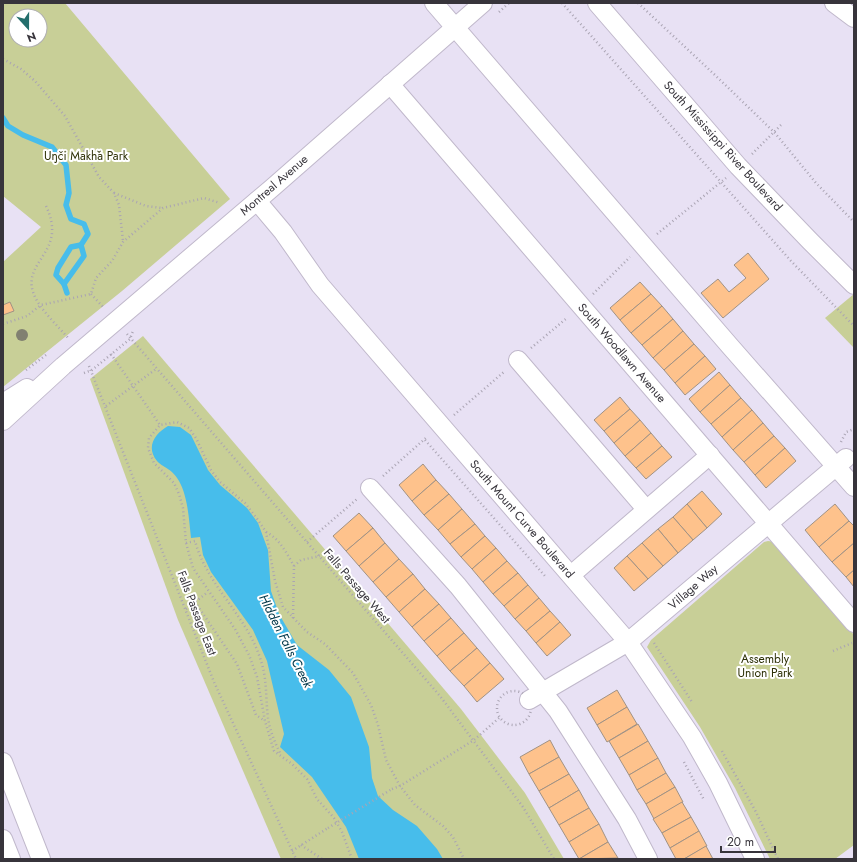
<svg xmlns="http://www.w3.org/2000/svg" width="857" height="862" viewBox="0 0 857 862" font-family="Jost,sans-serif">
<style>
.green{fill:#c8cf97;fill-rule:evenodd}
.water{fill:#47bdeb}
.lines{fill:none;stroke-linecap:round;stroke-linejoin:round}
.stream{stroke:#47bdeb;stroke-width:5.5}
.building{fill:#fec28c;stroke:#a19284}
.minor-casing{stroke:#c0b8cb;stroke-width:20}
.path{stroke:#aaa4b3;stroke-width:2.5;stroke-dasharray:1 3;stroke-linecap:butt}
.minor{stroke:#fff;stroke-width:18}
.path-bridge{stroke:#aaa4b3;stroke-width:2.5;stroke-dasharray:1 3;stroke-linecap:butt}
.tree{fill:#818071}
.labels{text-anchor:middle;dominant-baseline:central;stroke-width:4;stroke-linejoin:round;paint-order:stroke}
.street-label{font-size:12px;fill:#37343b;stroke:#fff}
.park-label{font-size:12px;fill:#2d3006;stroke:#fff}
.water-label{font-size:13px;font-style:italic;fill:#003648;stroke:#fff}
</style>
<rect width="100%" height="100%" fill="#e8e1f4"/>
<!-- green -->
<g class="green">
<path d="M3 3H65L230 199 122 291 3 387V262L41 227 3 196ZM16 16H40V40H16Z"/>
<polygon points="854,294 854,348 825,318"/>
<polygon points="143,336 461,709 525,793 564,859 281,859 178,620 90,379"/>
<polygon points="768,541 775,542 854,635 854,845 835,859 770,859 735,788 700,727 647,647 651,640 764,542"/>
</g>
<!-- water -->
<path class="water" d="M168 426 180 427 191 435 208 470 220 485 247 508 258 523 268 550 271 591 279 614 297 645 329 670 351 697 369 747 372 778 378 796 393 810 417 826 437 849 443 859H359L346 827 312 777 280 747 284 734 267 661 253 630 211 572 203 555 200 537 191 538C189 520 188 497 179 481 172 468 163 468 157 461 145 446 156 433 168 426Z"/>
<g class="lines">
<!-- stream -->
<g class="stream">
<polyline points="3,118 8,126 23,135 52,147 66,165 69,193 66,205 71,219 84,224 88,234 81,245 71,247 58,268 56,275 64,284 67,293"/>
<polyline points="64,284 84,256 81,245"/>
</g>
</g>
<!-- building -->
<g class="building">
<polygon points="748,253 769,279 723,318 701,293 718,279 729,292 746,278 734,265"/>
<polygon points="640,282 651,294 620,320 610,308"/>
<polygon points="651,294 662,306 631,333 620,320"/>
<polygon points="10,302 14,311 3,315 3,305"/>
<polygon points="662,306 673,319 642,345 631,333"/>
<polygon points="673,319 683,331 653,358 642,345"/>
<polygon points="683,331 694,344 664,370 653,358"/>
<polygon points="694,344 705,356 675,383 664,370"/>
<polygon points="705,356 716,369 685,395 675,383"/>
<polygon points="719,372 730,385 700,412 689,399"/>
<polygon points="730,385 741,398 711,424 700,412"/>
<polygon points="620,397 630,409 604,431 594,420"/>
<polygon points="741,398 752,410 722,437 711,424"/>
<polygon points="630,409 640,420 614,443 604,431"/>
<polygon points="752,410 763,423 733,450 722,437"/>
<polygon points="640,420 651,433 625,456 614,443"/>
<polygon points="763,423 774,436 744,462 733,450"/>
<polygon points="651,433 662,446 636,468 625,456"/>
<polygon points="774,436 785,448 755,475 744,462"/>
<polygon points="662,446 672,457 646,479 636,468"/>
<polygon points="785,448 796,461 766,488 755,475"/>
<polygon points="423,464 436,480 412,501 399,485"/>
<polygon points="436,480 449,494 424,515 412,501"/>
<polygon points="702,491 722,514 707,528 687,504"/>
<polygon points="449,494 462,509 438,530 424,515"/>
<polygon points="687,504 707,528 693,540 673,517"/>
<polygon points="835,504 849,521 819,547 805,530"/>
<polygon points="462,509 475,524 450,544 438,530"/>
<polygon points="359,513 373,528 346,551 333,536"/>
<polygon points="673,517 693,540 678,553 658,529"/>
<polygon points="849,521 854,526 854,543 832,562 819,547"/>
<polygon points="475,524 485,536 461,557 450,544"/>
<polygon points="373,528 385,543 359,566 346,551"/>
<polygon points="658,529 678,553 663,566 642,543"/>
<polygon points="485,536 496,548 472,569 461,557"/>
<polygon points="385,543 399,559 373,582 359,566"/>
<polygon points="642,543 663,566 648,579 627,556"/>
<polygon points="854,543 854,570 846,577 832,562"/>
<polygon points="496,548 507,561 483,582 472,569"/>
<polygon points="627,556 648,579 634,591 614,568"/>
<polygon points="399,559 413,574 386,597 373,582"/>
<polygon points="507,561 518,573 493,594 483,582"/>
<polygon points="854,570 854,587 846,577"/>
<polygon points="518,573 528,585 504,606 493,594"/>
<polygon points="413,574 425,589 399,612 386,597"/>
<polygon points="528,585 539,598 515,619 504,606"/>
<polygon points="425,589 439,604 412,627 399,612"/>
<polygon points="539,598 550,611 526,631 515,619"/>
<polygon points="439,604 451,618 424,641 412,627"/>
<polygon points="550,611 560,622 536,643 526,631"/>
<polygon points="451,618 464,633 437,656 424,641"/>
<polygon points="560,622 571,635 547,656 536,643"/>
<polygon points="464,633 477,648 450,671 437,656"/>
<polygon points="477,648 490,663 464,686 450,671"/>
<polygon points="490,663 504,679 477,702 464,686"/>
<polygon points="617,690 627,707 597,725 587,708"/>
<polygon points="627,707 637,724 607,742 597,725"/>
<polygon points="638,724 648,741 619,758 609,741"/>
<polygon points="550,740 559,757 529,774 520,757"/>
<polygon points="648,741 658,758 629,775 619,758"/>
<polygon points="559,757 569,774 539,791 529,774"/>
<polygon points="658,758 666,773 637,790 629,775"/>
<polygon points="666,773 675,787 646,804 637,790"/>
<polygon points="569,774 579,790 549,808 539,791"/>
<polygon points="675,787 683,802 654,819 646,804"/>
<polygon points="579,790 589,808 559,825 549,808"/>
<polygon points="682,802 691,817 662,833 653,819"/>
<polygon points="589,808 599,824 569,842 559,825"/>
<polygon points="691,817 699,831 670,848 662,833"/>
<polygon points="599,824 608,842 579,859 569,842"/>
<polygon points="699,831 707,846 684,859 676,859 670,848"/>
<polygon points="608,842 618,858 579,859"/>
<polygon points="706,846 713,859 684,859"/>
</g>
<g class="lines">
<!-- minor casing -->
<g class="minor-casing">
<g id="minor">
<polyline points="434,3 729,345 854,487"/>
<polyline points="597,3 738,166 810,241 854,285"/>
<polyline points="834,3 854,18"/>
<polyline points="390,84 854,623"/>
<polyline points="257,201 283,232 320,285 628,642 692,737 718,783 755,859"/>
<polyline points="518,360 646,509"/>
<polyline points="3,403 27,388"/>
<polyline points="3,421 63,366 272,188 483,3"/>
<polyline points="370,488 458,586 558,711 627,819 648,859"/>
<polyline points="571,575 710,455"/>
<polyline points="529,700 628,642 846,458"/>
<polyline points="3,762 41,859"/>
<polyline points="3,839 11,859"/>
</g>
</g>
<!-- path -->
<g class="path">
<polyline points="562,3 791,261 854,326"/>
<polyline points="638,3 715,75 775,133 816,183 854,222"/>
<polyline points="499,12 509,3"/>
<polyline points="3,59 21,69 35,81 65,116 99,177 114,193 119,205 123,241"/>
<polyline points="752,154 781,125"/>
<polyline points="114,193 146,206 162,208"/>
<path d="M46 206C68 252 23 260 33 292 38 308 59 327 69 339"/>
<polyline points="657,234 726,178"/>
<polyline points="91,294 104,308"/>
<polyline points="593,294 630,257"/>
<polyline points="3,324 27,316 41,305 91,294 96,278 112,261 123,242 163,208 204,198 220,203"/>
<polyline points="127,334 440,696 523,807 554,859"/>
<polyline points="531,348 567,318"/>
<polyline points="111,354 160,425"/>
<polyline points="89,366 214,682 296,859"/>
<polyline points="26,370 46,355"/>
<polyline points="84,373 92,370 130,339 133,331"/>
<polyline points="106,406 156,369"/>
<polyline points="454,415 505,371"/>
<polyline points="425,440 545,576"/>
<polyline points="841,442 846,432 854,429"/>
<polyline points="383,476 427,437"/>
<path d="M266 532C280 539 287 554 294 566"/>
<polyline points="307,542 357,499"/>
<path d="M186 543 195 541C207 585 244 613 259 655 268 679 265 694 268 718 270 731 275 743 281 755"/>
<polyline points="195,602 237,664 256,715 265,721"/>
<polyline points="186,609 208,592"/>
<polyline points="293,618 294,566 301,560 320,556"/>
<polyline points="654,643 692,702"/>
<polyline points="833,651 852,643"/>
<circle cx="514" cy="708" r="17"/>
<polyline points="722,751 756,812 778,859"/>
<polyline points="684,762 704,800"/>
<polyline points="392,789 400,786 474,740 499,718"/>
<polyline points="301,845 322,859"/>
<polyline points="292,851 328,828"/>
<polyline points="352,859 342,832 334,818 317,799 307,779 292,764 274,751 265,721 257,677 249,655 235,629 193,568 186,543 183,508 179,494 174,483 154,463 148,448 149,438 160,425 177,422 189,428 196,438 211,470 220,482 245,503 258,520 266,532 275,581 283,607 307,632 325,644 353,673 371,705 378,725 386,760 400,786 415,805 443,826 453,837 464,859"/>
<polyline points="853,859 854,858"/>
</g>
<!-- minor -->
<use href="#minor" class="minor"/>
<!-- path-bridge -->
<polyline class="path-bridge" points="328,828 392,789"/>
</g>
<!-- trees -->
<circle class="tree" cx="22" cy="335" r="6"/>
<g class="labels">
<!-- street labels -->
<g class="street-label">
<text transform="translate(723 146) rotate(48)">South Mississippi River Boulevard</text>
<text transform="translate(274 185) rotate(-41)">Montreal Avenue</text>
<text transform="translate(622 353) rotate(49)">South Woodlawn Avenue</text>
<text transform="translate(522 519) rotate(49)">South Mount Curve Boulevard</text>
<text transform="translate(357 586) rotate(49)">Falls Passage West</text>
<text transform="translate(693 587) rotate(-41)">Village Way</text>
<text transform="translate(197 613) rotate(69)">Falls Passage East</text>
</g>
<!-- park labels -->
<g class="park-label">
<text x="86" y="156">Uŋči Makȟa Park</text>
<text x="765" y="659">Assembly<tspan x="765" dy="14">Union Park</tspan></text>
</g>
<!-- water labels -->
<g class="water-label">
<text transform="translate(286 641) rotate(63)">HIdden Falls Creek</text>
</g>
</g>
<!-- border -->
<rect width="857" height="862" fill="none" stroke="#37343b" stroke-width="8"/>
<!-- north arrow -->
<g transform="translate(28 28) rotate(159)"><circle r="19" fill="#ffffff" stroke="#afaeb1"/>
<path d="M0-3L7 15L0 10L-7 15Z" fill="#236e6c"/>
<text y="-6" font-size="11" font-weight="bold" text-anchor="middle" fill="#37343b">N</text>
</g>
<!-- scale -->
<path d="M721 846v6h54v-6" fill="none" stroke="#37343b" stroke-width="2"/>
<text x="727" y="846" font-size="12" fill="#37343b" stroke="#ffffff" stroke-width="3" paint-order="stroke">20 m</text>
</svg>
